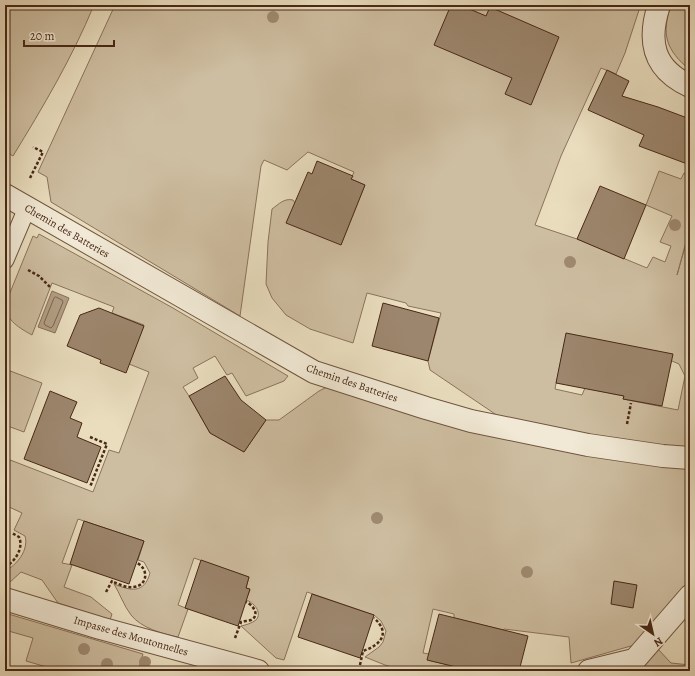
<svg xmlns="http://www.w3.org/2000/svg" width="695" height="676" viewBox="0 0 695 676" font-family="Alegreya,serif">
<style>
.green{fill:#cebea1;stroke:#8b735c;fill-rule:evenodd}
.water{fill:#b29f85;stroke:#886f59}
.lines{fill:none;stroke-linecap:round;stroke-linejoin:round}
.shore{stroke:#7d644e;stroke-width:1}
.building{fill:#9c866d;stroke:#482816}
.lane-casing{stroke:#705540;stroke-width:19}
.street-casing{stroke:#705540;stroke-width:24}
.path{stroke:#482816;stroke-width:2.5;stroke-dasharray:3 2;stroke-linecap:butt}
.lane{stroke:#f1e9d5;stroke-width:17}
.street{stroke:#f1e9d5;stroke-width:22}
.tree{fill:#9f8a71}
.labels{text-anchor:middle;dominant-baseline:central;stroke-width:3;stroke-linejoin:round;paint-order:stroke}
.street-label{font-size:11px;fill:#482816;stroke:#f1e9d5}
</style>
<rect width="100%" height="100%" fill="#e9ddbe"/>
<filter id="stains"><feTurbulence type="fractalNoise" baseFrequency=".005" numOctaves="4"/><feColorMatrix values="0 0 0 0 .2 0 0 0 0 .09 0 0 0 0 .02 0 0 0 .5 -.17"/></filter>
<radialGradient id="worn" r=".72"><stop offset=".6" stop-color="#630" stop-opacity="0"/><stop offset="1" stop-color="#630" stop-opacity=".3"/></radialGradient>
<!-- green -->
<g class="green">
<path d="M5 5H94C72 58 43 107 13 156L5 151Z"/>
<path d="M115 5H638L639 10 625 53 616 74 601 68 561 156 535 225 577 239 647 268 653 257 665 262 671 246 660 242 672 216 646 205 659 171 681 179 684 173 690 174V227L677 275 690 230V450L614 442 501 418 430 370 428 361 441 313 408 306 406 303 367 293 353 343 310 329 286 315 272 298 266 284 268 242 272 209C279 204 284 198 293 200L297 206 341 245 365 185 351 179 354 172 308 152 287 170 264 160 261 166 240 316 51 202 47 177 38 172ZM633 354 672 361 679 364 685 376 678 410 623 399 624 396 585 388 582 395 555 389 556 383Z"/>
<path d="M671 5H690V70C666 50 661 35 671 5Z"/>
<path d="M39 234 173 308 288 376 284 381 246 396 232 373 227 375 215 356 193 368 198 378 183 387 189 396 210 433 244 452 266 420H279L319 391 333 384 690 467V582L638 644 571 663 569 637 504 629 503 630 454 618V614L433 609 423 653 429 654 428 660 473 671H406L385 665 365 657 379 647 383 642 386 631 381 621 374 615 307 592 284 660 276 658 241 626C246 625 252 623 256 620 263 612 253 602 246 600L250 590 246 588 249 577 194 558 178 605 188 609 178 637C163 634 141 628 131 615 124 606 120 594 114 584 131 591 144 594 150 573L144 562 138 560 144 541 78 519 62 563 72 565 64 587 91 597 112 614 110 620 58 603 42 580 21 572 9 583 5 581V571C17 565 29 550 25 536L14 530 22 513 5 505V458L93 492 109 450 119 453 149 372 129 364 144 325 112 313 114 307 52 283 32 335C21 329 5 320 5 305L33 236 37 238Z"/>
<polygon points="5,369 42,383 24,432 5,425"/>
<polygon points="5,613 143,654 138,671 57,671 57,670 26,661 33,638 5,630"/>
<polygon points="657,648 671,663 690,665 690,671 637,671"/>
</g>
<!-- water -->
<polygon class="water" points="52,291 69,298 55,333 38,327"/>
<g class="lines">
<!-- shore -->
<polygon class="shore" points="56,297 62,300 63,302 53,326 51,328 45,325 44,323 54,298"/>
</g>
<!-- building -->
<g class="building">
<polygon points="451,5 460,5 486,16 490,7 559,37 531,105 505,94 512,78 434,45"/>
<polygon points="607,70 629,81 622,96 658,107 690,119 690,165 639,146 644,135 588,110"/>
<polygon points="317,161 353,176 351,179 365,185 341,245 286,223 308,172 312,174"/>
<polygon points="600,186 646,205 624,259 577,239"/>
<polygon points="383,303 439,318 428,361 372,346"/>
<polygon points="99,308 144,326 126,373 100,363 101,360 67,346 80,315"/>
<polygon points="566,333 673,354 662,406 623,399 624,396 556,383"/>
<polygon points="225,376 241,400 266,420 244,452 210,433 189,396"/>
<polygon points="50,391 77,402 70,418 82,423 77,437 101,447 87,483 24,459"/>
<polygon points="84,521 144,541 129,584 70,564"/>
<polygon points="201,560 249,577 246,588 250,589 238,626 185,608"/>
<polygon points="614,581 637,585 633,608 611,604"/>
<polygon points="312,594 374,615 360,658 298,637"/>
<polygon points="439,614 528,636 519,671 473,671 427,660"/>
</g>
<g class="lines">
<!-- lane casing -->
<g class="lane-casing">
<polyline id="lane" points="5,260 27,208"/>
</g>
<!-- street casing -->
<g class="street-casing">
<g id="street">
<path d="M659 5C647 42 653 69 690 86"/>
<polyline points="5,195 314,372 426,408 471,421 588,445 663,456 690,458"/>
<polyline points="5,599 100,628 258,671"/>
<polyline points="589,671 634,660"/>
<polyline points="625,671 690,596"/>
</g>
</g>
<!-- path -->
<g class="path">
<polyline points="30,178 43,152 33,147"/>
<polyline points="28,270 39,276 50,287"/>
<polyline points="627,424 631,403"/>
<polyline points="90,437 107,444 90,487"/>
<path d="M5 567C15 562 24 548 19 537L12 533"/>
<path d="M106 592 112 581C118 584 126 588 133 587 148 586 149 569 137 563"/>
<path d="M235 638 241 622C244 621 248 621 251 620 261 615 252 604 246 602"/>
<path d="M360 665 363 651C381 645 391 633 374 618"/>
</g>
<!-- lane -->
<use href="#lane" class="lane"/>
<!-- street -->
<use href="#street" class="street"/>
</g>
<!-- trees -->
<g class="tree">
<circle cx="273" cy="17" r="6"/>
<circle cx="675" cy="225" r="6"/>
<circle cx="570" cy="262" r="6"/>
<circle cx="377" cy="518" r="6"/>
<circle cx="527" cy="572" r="6"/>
<circle cx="84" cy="649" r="6"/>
<circle cx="145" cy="662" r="6"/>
<circle cx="107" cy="664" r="6"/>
</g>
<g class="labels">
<!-- street labels -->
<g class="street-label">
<text transform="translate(67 231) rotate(30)">Chemin des Batteries</text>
<text transform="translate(352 383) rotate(19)">Chemin des Batteries</text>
<text transform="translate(131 636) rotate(16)">Impasse des Moutonnelles</text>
</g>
</g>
<!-- margin -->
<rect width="695" height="676" fill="none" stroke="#e9ddbe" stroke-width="20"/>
<rect x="6" y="6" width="683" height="664" fill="none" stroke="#482816" stroke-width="2"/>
<rect x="10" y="10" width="675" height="656" fill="none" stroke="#482816"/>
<!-- north arrow -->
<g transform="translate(653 634) rotate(146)" stroke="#f1e9d5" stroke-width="3" paint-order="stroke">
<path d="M0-3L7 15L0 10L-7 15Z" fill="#482816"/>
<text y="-6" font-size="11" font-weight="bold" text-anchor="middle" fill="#482816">N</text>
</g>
<!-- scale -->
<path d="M24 40v6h90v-6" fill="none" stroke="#482816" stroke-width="2"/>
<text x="30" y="40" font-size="12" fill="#482816" stroke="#f1e9d5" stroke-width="3" paint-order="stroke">20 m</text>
<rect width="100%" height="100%" filter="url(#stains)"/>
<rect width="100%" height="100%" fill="url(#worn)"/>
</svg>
